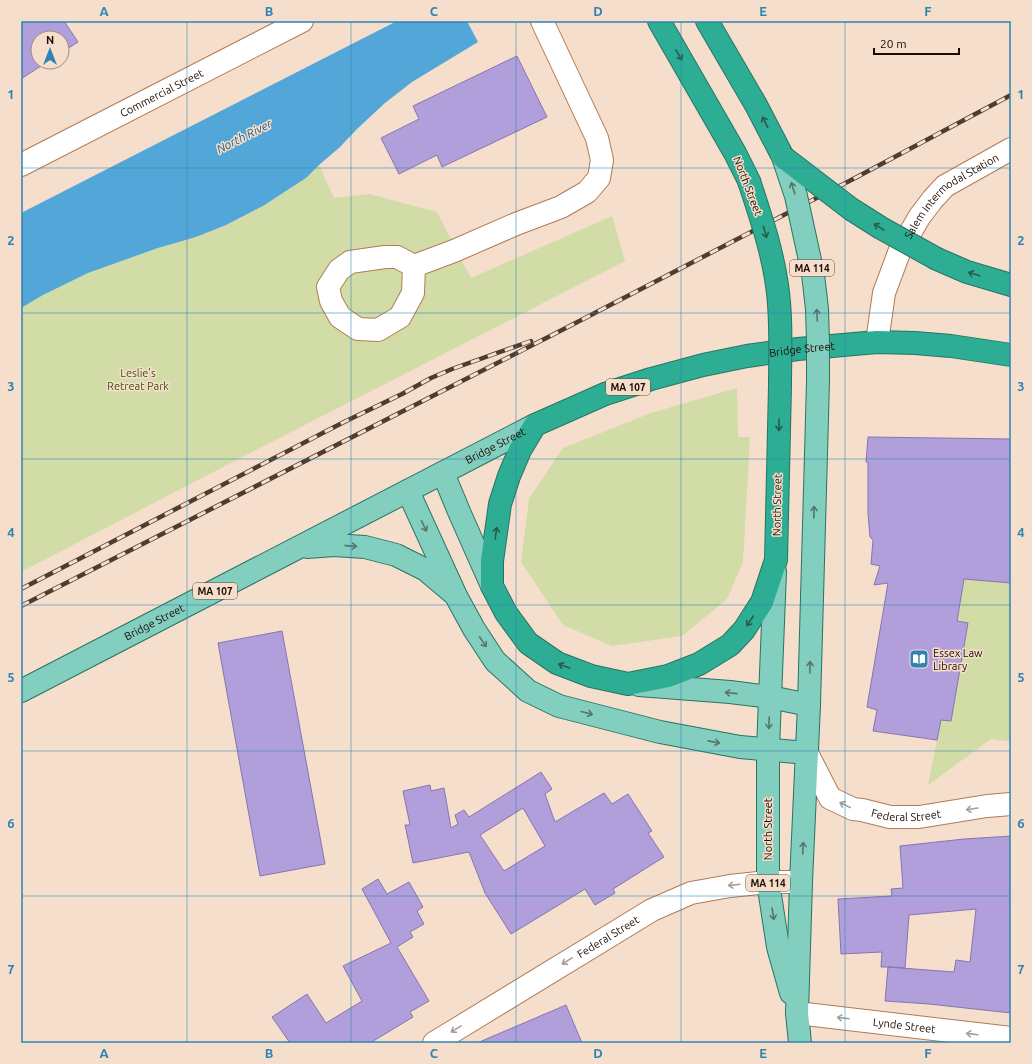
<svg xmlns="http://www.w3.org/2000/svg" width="1032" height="1064" viewBox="0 0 1032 1064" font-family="Ubuntu,sans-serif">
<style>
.green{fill:#d1dca7}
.water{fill:#53a7d8}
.building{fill:#b09fdb;stroke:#8675ae;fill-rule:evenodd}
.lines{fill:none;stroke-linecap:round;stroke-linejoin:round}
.minor-casing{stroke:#b17b53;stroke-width:24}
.major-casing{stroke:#287461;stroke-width:24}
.highway-casing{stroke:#287461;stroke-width:24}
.minor{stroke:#fff;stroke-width:22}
.major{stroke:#82cebf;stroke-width:22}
.highway{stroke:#2ead95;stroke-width:22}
.rail-casing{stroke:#4f3b2f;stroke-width:4.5}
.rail{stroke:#f6decd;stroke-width:3;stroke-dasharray:9;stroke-linecap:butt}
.major-bridge-casing{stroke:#287461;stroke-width:24;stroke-linecap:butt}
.highway-bridge-casing{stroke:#287461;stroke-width:24;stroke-linecap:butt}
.major-bridge{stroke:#82cebf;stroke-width:22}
.highway-bridge{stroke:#2ead95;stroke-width:22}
.oneway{stroke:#265c4a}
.oneway2{stroke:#557669}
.oneway3{stroke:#a59d99}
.grid{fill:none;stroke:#2d84b3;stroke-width:1;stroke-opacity:0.55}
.labels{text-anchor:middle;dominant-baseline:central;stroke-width:3;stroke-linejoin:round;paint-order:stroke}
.shield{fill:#f6decd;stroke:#5f4a3e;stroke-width:1}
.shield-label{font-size:10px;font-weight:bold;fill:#1e0b00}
.street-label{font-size:11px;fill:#1e0b00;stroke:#f6decd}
.park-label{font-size:11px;fill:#485114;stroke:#f6decd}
.poi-label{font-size:11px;fill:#1e0b00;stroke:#f6decd;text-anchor:start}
.water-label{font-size:12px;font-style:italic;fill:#215e80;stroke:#f6decd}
.neatline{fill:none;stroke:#2d84b3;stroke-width:1.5}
.grid-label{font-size:13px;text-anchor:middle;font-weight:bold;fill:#2d84b3}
</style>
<rect width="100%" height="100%" fill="#f6decd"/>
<!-- green -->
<g class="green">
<polygon points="319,165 334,198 369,194 437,212 471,278 612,216 625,261 223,467 21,572 21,308 43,295 88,273 158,248 196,237 226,225 263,206 306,178"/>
<polygon points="737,388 738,437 750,437 743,562 727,599 682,636 612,646 563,625 521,562 529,499 563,448 651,413"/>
<polygon points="964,579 1011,583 1011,742 991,739 928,785 941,720 951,721 968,623 957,621"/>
</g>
<!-- water -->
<polygon class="water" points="397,21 467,21 478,42 412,82 385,103 357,129 340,147 319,165 306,178 263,206 226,225 196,237 158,248 88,273 43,295 21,308 21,213"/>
<!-- building -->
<g class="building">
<polygon points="21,21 64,21 78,42 62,52 62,38 38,38 38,62 47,62 21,79"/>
<polygon points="517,56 547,117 442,167 437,155 399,174 381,138 419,119 413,106"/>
<polygon points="868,437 1011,439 1011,583 964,579 957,621 968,623 951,721 941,720 937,740 873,731 877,710 867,707 888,583 874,585 880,566 871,564 873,540 870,537 868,513 868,462 866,462"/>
<polygon points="282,631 325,864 260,876 218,643"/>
<path d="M541 772 552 789 545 794 555 822 604 793 612 804 628 794 652 831 648 833 664 857 613 889 615 893 595 905 585 889 511 934 485 893 469 852 413 863 405 825H410L403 791 430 785 431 791 444 788 451 828 458 824 455 815 464 810 469 817ZM523 808 545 846 504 871 480 835Z"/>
<path d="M1011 836V1013L929 1004 885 1001 888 967H881L882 952 841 954 838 899 892 896 891 889 903 888 900 846 964 839ZM976 909 970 962 956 960 954 972 888 967 905 968 909 915Z"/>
<polygon points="378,879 387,894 409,882 423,907 417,911 424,924 410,932 413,937 397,947 429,1001 410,1012 413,1017 370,1043 290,1043 272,1017 307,994 326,1023 362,1001 343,966 391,943 362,889"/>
<polygon points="566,1005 582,1043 477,1043"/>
</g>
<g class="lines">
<!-- minor casing -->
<g class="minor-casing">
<g id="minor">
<path id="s1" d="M21 165 302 21"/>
<polyline points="414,266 413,293 400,317 378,330 358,329 340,317 331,301 328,287 339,270 350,262 385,257 397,257 414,266 454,251 516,224 561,207 587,192 599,178 602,160 597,138 542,21"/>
<path id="s2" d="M877 342 884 293 900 250 920 216 933 199 945 186 1011 149"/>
<path id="s3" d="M807 753 830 798 853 809 862 810 890 817H919L987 806 1011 804"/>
<path id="s4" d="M797 1013 1011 1038"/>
<path id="s5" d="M434 1043 652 910 691 893 730 886 768 882H801"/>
</g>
</g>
<!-- major casing -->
<g class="major-casing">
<g id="major">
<polyline points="443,473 460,514 492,586"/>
<polyline points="408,491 456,596 474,629 495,661 528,691 559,706 660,732 740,747 807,753"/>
<polyline points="307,547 334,545 365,547 396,555 426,570 452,592"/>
<polyline points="775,572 768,749 768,882 778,947 791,993"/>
<polyline points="639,685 730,692 770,697 809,705"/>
<path id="s6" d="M21 691 535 425"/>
<polyline points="800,1043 797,1013 798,980 801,882 809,705 818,382"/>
</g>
</g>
<!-- highway casing -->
<g class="highway-casing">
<g id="highway">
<polyline points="659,21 735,153 749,181"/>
<polyline points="707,21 756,105 783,157"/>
<polyline points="937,259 967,272 1011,285"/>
<path id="s7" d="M780 386 776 560 762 602 744 630 730 645 699 664 668 676 628 684 591 676 557 663 528 643 506 613 492 586V561L500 504 509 476 520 450 535 425 605 394 651 379 703 365 747 356 798 349 877 342 915 343 951 346 1011 355"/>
</g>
</g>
<!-- minor -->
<use href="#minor" class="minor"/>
<!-- major -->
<use href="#major" class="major"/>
<!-- highway -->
<use href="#highway" class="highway"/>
<!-- rail casing -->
<g class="rail-casing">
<g id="rail">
<polyline points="21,589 344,422 402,394 431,378 452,369 531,341"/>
<polyline points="21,606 562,330 857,177 1011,95"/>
</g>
</g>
<!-- rail -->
<use href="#rail" class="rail"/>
<!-- major-bridge casing -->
<g class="major-bridge-casing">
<polyline id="major-bridge" points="783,157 796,196 813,274 817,309 818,342 818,382"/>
</g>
<!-- highway-bridge casing -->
<g class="highway-bridge-casing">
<g id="highway-bridge">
<polyline points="783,157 851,209 881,228 937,259"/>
<path d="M749 181C760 215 772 249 777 285 782 318 780 353 780 386"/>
</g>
</g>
<!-- major-bridge -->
<use href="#major-bridge" class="major-bridge"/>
<!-- highway-bridge -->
<use href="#highway-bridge" class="highway-bridge"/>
</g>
<!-- one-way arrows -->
<defs><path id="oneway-shaft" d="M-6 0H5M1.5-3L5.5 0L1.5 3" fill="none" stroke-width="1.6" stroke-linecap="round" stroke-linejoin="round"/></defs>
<g class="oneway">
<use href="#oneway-shaft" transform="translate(679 55) rotate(60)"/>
<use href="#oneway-shaft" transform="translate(765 122) rotate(-117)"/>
<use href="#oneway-shaft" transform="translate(879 227) rotate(-148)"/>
<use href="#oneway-shaft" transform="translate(765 232) rotate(74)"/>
<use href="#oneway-shaft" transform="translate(974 274) rotate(-163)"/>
<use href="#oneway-shaft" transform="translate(779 425) rotate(91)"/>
<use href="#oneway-shaft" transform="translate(496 533) rotate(-82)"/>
<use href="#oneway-shaft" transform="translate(750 621) rotate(123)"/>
<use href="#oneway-shaft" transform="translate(564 666) rotate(-160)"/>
</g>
<g class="oneway2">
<use href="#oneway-shaft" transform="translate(793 188) rotate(-108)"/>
<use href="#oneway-shaft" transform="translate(817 315) rotate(-93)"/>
<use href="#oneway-shaft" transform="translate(814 512) rotate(-89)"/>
<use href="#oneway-shaft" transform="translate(424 526) rotate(65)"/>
<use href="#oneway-shaft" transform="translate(351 546) rotate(4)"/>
<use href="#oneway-shaft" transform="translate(483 642) rotate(56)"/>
<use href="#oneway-shaft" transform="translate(810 667) rotate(-89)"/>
<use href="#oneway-shaft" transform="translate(731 693) rotate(-174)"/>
<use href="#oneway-shaft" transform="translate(587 713) rotate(15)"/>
<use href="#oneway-shaft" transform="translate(769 723) rotate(92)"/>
<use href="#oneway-shaft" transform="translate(714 742) rotate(11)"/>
<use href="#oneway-shaft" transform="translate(803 848) rotate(-87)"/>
<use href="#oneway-shaft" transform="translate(773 914) rotate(81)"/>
</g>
<g class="oneway3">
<use href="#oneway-shaft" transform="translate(845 805) rotate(-154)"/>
<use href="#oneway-shaft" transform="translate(972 809) rotate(171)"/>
<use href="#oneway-shaft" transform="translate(734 885) rotate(173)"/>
<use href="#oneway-shaft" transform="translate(567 961) rotate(148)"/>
<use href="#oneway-shaft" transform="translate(843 1018) rotate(-173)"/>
<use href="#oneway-shaft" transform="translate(456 1029) rotate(149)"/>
<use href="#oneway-shaft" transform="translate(972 1034) rotate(-173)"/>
</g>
<!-- grid -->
<path class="grid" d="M187 21V1043M351 21V1043M516 21V1043M681 21V1043M845 21V1043M21 168H1011M21 313H1011M21 459H1011M21 605H1011M21 751H1011M21 896H1011"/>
<!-- icons -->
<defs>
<g id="library-square" transform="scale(1)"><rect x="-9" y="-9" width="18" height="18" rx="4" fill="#2d84b3" stroke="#f6decd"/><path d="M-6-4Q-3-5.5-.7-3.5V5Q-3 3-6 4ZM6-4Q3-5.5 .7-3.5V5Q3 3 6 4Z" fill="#fff"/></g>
</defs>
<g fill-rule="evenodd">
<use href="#library-square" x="919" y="659"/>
</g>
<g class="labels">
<!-- shield labels -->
<g class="shield">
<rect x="790" y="260" width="44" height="16" rx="3"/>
<rect x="606" y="379" width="44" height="16" rx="3"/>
<rect x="193" y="583" width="44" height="16" rx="3"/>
<rect x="746" y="875" width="44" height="16" rx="3"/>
</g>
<g class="shield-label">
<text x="812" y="268">MA 114</text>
<text x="628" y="387">MA 107</text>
<text x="215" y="591">MA 107</text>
<text x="768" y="883">MA 114</text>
</g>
<!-- street labels -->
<g class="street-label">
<text stroke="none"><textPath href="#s1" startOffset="158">Commercial Street</textPath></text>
<text transform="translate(748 186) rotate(69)">North Street</text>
<text stroke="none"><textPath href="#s2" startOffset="172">Salem Intermodal Station</textPath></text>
<text stroke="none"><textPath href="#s7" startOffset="1008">Bridge Street</textPath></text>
<text stroke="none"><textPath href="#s6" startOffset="534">Bridge Street</textPath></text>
<text transform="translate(777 505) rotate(-89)">North Street</text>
<text stroke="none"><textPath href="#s6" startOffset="150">Bridge Street</textPath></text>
<text stroke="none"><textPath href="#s3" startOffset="130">Federal Street</textPath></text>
<text transform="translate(768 829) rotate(-90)">North Street</text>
<text stroke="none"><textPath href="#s5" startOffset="204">Federal Street</textPath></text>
<text stroke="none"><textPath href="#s4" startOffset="108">Lynde Street</textPath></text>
</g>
<!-- park labels -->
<g class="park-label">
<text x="138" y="373">Leslie's<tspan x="138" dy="13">Retreat Park</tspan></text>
</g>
<!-- poi labels -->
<g class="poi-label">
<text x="933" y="653">Essex Law<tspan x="933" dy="13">Library</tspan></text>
</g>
<!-- water labels -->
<g class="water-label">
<text transform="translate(244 136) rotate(-27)">North River</text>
</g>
</g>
<!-- border -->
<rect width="1032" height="1064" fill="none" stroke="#f6decd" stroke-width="44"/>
<!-- north arrow -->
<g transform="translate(50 50)"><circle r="19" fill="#f6decd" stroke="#a08a7b"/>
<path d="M0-3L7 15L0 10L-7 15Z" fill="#2d84b3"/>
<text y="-6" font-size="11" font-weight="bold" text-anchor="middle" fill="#1e0b00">N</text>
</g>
<!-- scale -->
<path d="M874 48v6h85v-6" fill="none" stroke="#1e0b00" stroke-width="2"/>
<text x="880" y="48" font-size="12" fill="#1e0b00" stroke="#f6decd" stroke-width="3" paint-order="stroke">20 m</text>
<rect x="22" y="22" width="988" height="1020" class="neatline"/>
<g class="grid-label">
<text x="104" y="16">A</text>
<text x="269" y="16">B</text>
<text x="434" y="16">C</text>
<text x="598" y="16">D</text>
<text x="763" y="16">E</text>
<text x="928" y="16">F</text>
<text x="11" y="99">1</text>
<text x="1021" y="99">1</text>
<text x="11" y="245">2</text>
<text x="1021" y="245">2</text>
<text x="11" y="391">3</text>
<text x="1021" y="391">3</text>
<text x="11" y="537">4</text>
<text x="1021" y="537">4</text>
<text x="11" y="682">5</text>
<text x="1021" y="682">5</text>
<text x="11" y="828">6</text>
<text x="1021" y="828">6</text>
<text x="11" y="974">7</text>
<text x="1021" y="974">7</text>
<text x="104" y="1058">A</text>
<text x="269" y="1058">B</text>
<text x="434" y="1058">C</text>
<text x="598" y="1058">D</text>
<text x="763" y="1058">E</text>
<text x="928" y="1058">F</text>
</g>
</svg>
